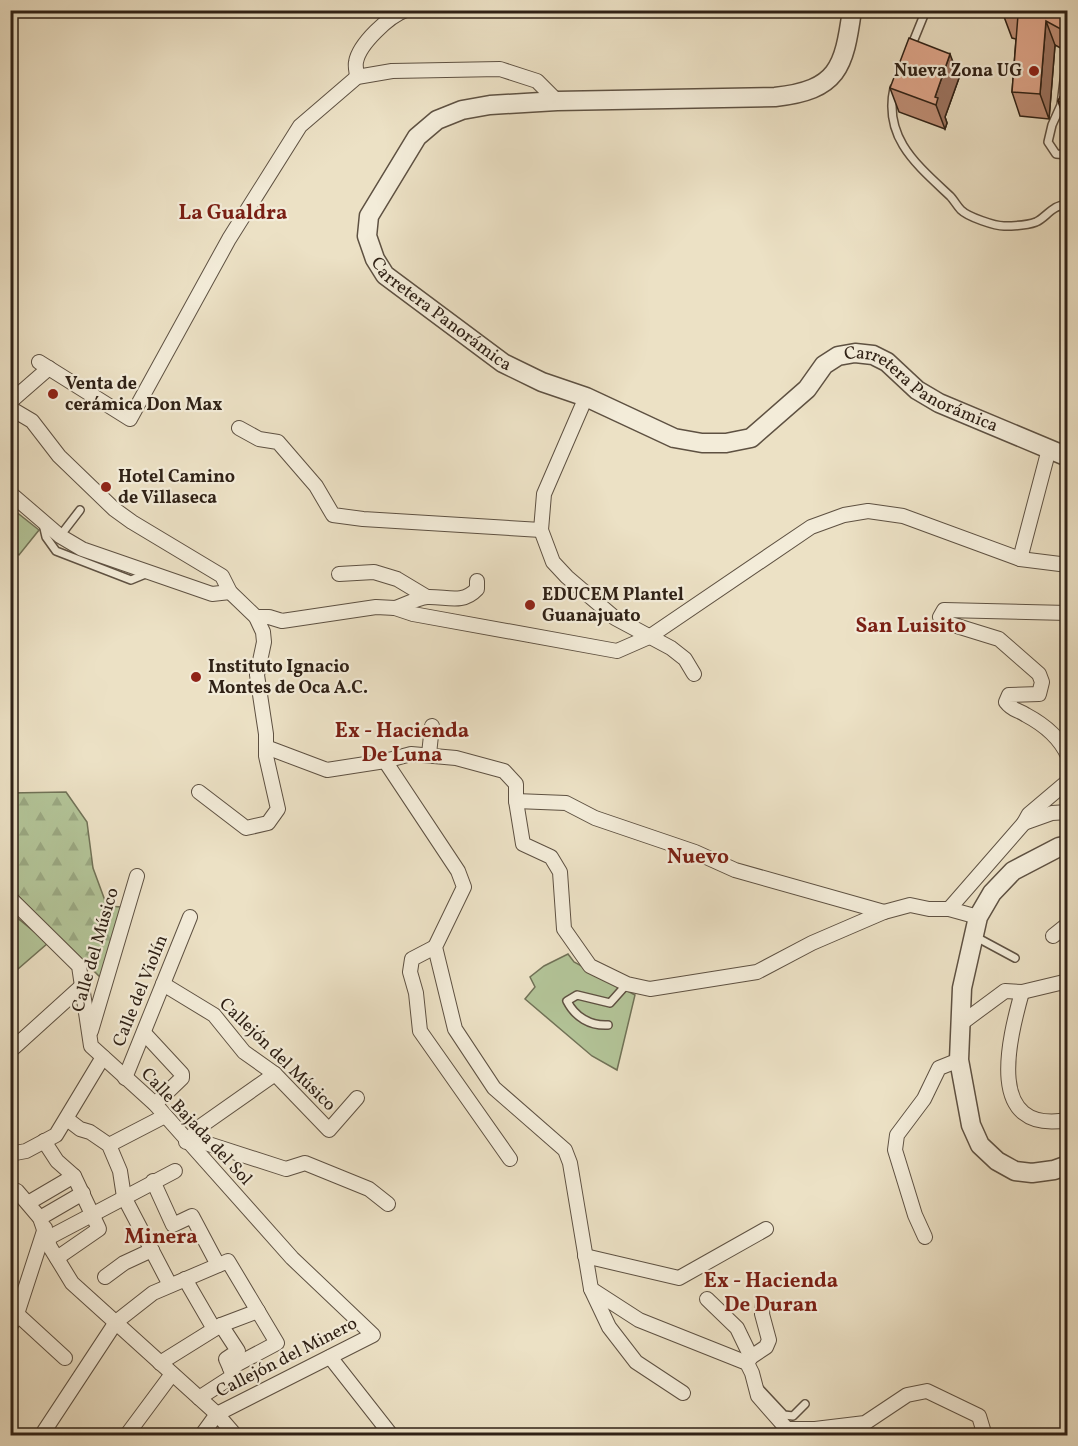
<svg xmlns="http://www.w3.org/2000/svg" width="1078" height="1446" viewBox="0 0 1078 1446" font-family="Vollkorn,serif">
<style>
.green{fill:#b3c498;stroke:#717257;stroke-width:1.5}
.forest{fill:url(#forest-firs);stroke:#717257;stroke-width:1.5}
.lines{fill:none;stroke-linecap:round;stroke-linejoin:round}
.service-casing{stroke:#5e5142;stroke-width:10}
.minor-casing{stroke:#5e5142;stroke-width:16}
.tertiary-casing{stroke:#5e5142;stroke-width:21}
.service{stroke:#f3ecd9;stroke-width:7}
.minor{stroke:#f3ecd9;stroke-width:14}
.tertiary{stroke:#f3ecd9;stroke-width:18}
.wall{fill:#c19078;stroke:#2f2116;stroke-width:1.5}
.shaded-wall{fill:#9d7562;stroke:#2f2116;stroke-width:1.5}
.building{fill:#e0a78c;stroke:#2f2116;stroke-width:1.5}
.poi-dot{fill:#8f2418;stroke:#f3ecd9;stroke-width:2}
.labels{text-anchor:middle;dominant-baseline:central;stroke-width:4.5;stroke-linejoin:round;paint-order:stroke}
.poi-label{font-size:18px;font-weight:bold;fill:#2f2116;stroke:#f3ecd9;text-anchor:start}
.street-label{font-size:18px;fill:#2f2116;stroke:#f3ecd9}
.quarter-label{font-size:21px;font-weight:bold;fill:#7a1f14;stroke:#f3ecd9}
</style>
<defs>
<pattern id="forest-firs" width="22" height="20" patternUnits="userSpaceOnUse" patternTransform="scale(1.5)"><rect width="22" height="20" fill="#b3c498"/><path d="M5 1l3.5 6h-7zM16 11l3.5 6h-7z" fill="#9aa882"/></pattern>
</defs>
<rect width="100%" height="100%" fill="#ece1c5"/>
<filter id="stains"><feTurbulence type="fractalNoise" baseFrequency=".00333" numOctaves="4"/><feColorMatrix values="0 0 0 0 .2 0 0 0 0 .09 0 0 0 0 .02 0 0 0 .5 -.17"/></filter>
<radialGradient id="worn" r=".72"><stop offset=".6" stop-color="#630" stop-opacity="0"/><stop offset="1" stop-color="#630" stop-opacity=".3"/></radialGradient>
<!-- green -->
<g class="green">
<polygon points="10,507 39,530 19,555 11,548"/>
<polygon points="10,912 48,943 11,975 10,975"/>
<polygon points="568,954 574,962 635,995 617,1070 592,1056 525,999 535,987 530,977 544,966"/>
</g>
<!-- forest -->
<polygon class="forest" points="66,792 87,822 93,868 107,906 121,907 101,978 11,889 10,793"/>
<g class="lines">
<!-- service casing -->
<g class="service-casing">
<g id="service">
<polyline points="911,47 926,10"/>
<polyline points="1067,56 1061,105 1052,125 1048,142 1056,154 1068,155"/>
<path d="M894 88C883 138 917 165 950 196 954 200 957 206 961 210 968 217 995 226 1004 226 1013 226 1028 225 1036 222 1043 219 1048 212 1055 208 1058 206 1063 205 1068 203"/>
<polyline points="43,524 46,537 56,551 131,580 148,573"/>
<polyline points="60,536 80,510"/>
<polyline points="976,937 1015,958"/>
<path d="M608 1025C590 1026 575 1017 567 1001L577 995 610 1003 627 984"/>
<polyline points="758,1387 784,1415 793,1416 805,1404"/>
</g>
</g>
<!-- minor casing -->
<g class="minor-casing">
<g id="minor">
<path d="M357 77C357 73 355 67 356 62 359 44 389 16 406 10"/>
<polyline points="39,362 130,419 229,239 300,126 357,77 392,71 500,69 537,81 557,101"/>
<polyline points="586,397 544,494 541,530 553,562 567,577 615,618 671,648 685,659 694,674"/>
<polyline points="10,402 49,368"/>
<polyline points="10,408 32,421 59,456 114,509 132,522 222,576 230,592 256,617 263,632 264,642 257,675 266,734 266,756 278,809 268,823 246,828 199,792"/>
<polyline points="239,428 259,439 278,442 316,486 333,515 363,519 541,530"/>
<polyline points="10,493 60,536 82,549 212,594 230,592"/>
<polyline points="1020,559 1049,449"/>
<polyline points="339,574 374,572 397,579 427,597"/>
<path d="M395 608C405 605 417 598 427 597 446 596 462 605 477 589V581"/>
<path d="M1068 613 944 610 940 617 944 622 999 639 1039 674 1042 682 1039 694 1009 695 1006 702C1013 711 1017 709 1026 715 1043 724 1060 738 1068 756"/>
<polyline points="256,617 269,617 282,621 376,607 395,608 413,614 617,651 649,637 811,527 844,515 868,511 903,516 1020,559 1068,565"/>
<polyline points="266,747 327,770 385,761 411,754 456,758 504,771 516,784 516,801 523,844 551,857 560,872 564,929 590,966 627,984 650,989 757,972 812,943 884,912 910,905 929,909 949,909 978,917"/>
<polyline points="429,754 432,726"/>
<polyline points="385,761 458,871 464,887 435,947 455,1029 494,1088 565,1150 570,1163 591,1289 609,1327 636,1362 683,1393"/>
<polyline points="516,801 566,803 595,818 695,852 735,870 884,912"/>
<polyline points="1024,823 1029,814 1068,781"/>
<polyline points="10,898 79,966 91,1046 155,1104 292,1258 373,1335 217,1414 201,1436"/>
<polyline points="949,909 1024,823 1052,813 1068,812"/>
<polyline points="1053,936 1068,924"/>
<polyline points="435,947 412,959 410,972 416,993 420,1031 510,1159"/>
<polyline points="163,984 214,1015 244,1052 275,1074 329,1130 357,1098"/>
<path d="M1022 992C1009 1039 984 1135 1068 1120"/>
<polyline points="959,1025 1005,991 1022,992 1068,981"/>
<polyline points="91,1031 137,876"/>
<polyline points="144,1033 182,1074 182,1078 155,1104"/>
<polyline points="10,1051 83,985"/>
<polyline points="125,1078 190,917"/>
<polyline points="67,1119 80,1129 90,1132 109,1145 120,1171 124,1197 170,1285"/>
<polyline points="190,1138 286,1169 305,1163 369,1189 388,1204"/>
<polyline points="44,1141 57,1161 74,1176 99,1229 57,1258"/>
<polyline points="186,1142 201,1126 275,1074"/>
<polyline points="109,1145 165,1116"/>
<polyline points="10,1154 26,1151 56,1135 103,1057"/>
<polyline points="153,1181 173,1225 192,1216 218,1265"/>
<polyline points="10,1188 17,1191 40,1218 50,1247 72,1283 217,1414 236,1436"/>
<polyline points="28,1203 74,1176"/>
<polyline points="40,1218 83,1193"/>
<polyline points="925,1237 915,1215 895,1150 897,1135 924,1099 939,1068 959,1060"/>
<polyline points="48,1238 175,1171"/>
<polyline points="585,1256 679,1278 766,1229"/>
<polyline points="105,1277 124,1263 152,1250"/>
<polyline points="185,1279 214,1329"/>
<polyline points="591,1289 639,1320 747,1363 752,1373 758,1396 787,1429 815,1429 865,1423 907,1395 927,1391 979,1416 985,1436"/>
<polyline points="707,1299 737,1328 751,1357"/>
<polyline points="17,1314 65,1358"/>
<polyline points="221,1325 238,1351 226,1359 230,1368"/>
<polyline points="10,1327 17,1314 45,1228"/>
<polyline points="330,1357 392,1436"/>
<polyline points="160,1363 221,1325 258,1311"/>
<polyline points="747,1363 751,1357 766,1347 769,1340 762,1314 763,1303"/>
<polyline points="41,1436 116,1322 153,1293 228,1261 277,1343 230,1368 233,1376 199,1398"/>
<polyline points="126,1436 172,1374"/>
</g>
</g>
<!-- tertiary casing -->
<g class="tertiary-casing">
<g id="tertiary">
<path id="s1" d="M852 10C844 68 838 90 775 97L557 101 490 105 462 110 437 120 417 137 369 216 367 236 375 259 385 275 503 363 542 382 586 397 674 438 702 443H726L751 438 807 389 824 365 838 356 855 353 873 355 887 362 917 390 939 403 1068 457"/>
<polyline points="1068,845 1059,847 1013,871 992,893 978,917 962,988 959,1060 971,1125 980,1145 997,1161 1015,1171 1032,1173 1054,1170 1068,1165"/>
</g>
</g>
<!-- service -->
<use href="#service" class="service"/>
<!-- minor -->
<use href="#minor" class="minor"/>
<!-- tertiary -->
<use href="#tertiary" class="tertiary"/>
</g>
<!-- wall -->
<g class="wall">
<polygon points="1003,14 1068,18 1068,52 1055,45 1049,119 1020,116 1012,92 1016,39 1012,38"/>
<polygon points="1068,73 1068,125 1066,125 1058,101 1065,88 1063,81"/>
<polygon points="959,78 945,117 947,123 945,129 899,112 890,88"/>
</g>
<!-- shaded-wall -->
<g class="shaded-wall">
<polygon points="1046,21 1055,45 1049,119 1040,94"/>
<polygon points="950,54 959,78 945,117 947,123 945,129 936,105 935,97"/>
</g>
<!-- building -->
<g class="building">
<polygon points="1004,10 1054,10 1068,18 1068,33 1046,21 1040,94 1012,92 1018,15 1003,14"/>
<polygon points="909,38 950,54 935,97 938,98 936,105 890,88"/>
<polygon points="1068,73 1068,107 1058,101 1067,84 1063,81"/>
</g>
<!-- markers -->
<g class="poi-dot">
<circle cx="1034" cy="71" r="6"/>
<circle cx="53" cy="394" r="6"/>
<circle cx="106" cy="487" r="6"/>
<circle cx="530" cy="605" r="6"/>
<circle cx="196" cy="677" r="6"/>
</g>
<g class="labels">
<!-- poi labels -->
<g class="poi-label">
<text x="1022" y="71" text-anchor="end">Nueva Zona UG</text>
<text x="65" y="384">Venta de<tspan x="65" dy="21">cerámica Don Max</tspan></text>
<text x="118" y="477">Hotel Camino<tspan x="118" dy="21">de Villaseca</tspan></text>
<text x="542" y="595">EDUCEM Plantel<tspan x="542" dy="21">Guanajuato</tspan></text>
<text x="208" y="667">Instituto Ignacio<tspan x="208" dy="21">Montes de Oca A.C.</tspan></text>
</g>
<!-- street labels -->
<g class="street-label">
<text stroke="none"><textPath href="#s1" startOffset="722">Carretera Panorámica</textPath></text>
<text stroke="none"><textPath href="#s1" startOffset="1280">Carretera Panorámica</textPath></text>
<text transform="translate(96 950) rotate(-74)">Calle del Músico</text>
<text transform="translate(141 991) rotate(-68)">Calle del Violín</text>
<text transform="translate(277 1055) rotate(44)">Callejón del Músico</text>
<text transform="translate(196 1127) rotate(47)">Calle Bajada del Sol</text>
<text transform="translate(287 1358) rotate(-27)">Callejón del Minero</text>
</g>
<!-- quarter labels -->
<g class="quarter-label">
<text x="233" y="213">La Gualdra</text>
<text x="911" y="626">San Luisito</text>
<text x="402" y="731">Ex - Hacienda<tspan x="402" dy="24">De Luna</tspan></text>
<text x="698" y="857">Nuevo</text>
<text x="161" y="1237">Minera</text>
<text x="771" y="1281">Ex - Hacienda<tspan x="771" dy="24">De Duran</tspan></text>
</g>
</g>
<!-- margin -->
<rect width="1078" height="1446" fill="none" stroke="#ece1c5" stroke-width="36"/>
<rect x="12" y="12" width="1054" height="1422" fill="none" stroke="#2f2116" stroke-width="3"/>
<rect x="18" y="18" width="1042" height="1410" fill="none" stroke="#2f2116" stroke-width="1.5"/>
<rect width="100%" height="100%" filter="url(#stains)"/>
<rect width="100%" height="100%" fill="url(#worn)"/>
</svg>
